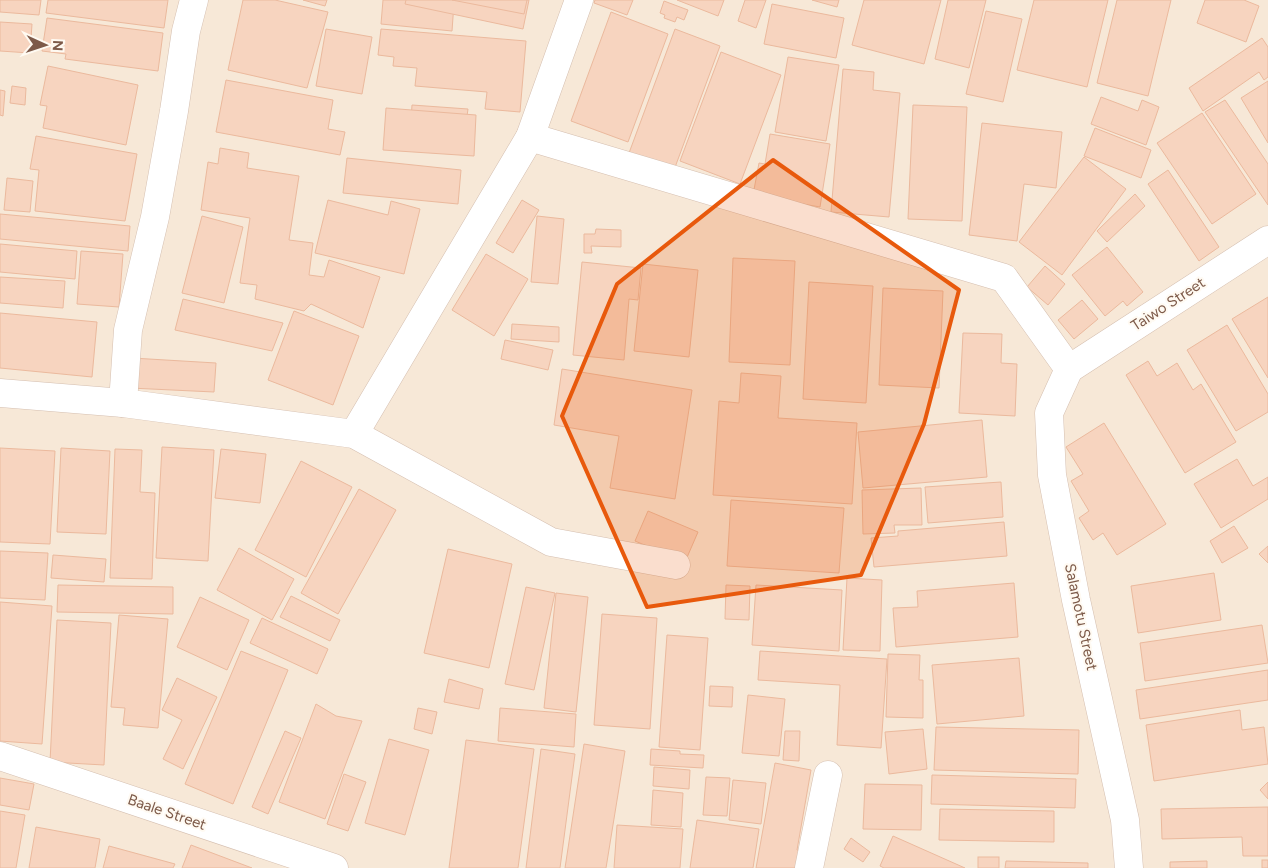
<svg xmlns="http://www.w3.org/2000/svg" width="1268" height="868" viewBox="0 0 1268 868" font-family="Figtree,sans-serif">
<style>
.residential{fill:#f7e8d7}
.building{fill:#f7d4bf;stroke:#ebb99d}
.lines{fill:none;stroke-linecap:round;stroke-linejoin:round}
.minor-casing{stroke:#d5bfb0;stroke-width:29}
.minor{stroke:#fff;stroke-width:28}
.marked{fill:#e8590c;fill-opacity:0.2;stroke:#e8590c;stroke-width:4;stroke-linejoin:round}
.labels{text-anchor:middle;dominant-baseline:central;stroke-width:4;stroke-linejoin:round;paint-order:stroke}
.street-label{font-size:15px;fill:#7d5a49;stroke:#fffaf2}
</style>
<rect width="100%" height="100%" fill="#fef6ea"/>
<!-- residential -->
<polygon class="residential" points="0,0 1268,0 1268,868 6,868 0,845"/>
<!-- building -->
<g class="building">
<polygon points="0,0 41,0 39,15 0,12"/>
<polygon points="48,0 168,0 164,28 46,13"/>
<polygon points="243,0 275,0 328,12 307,88 228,70"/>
<polygon points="303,0 327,0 325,6"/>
<polygon points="383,0 423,0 454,3 452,31 381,24"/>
<polygon points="406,0 529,0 523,29 405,4"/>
<polygon points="452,0 527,0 524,14"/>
<polygon points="595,0 633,0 627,15 594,3"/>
<polygon points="677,0 724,0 718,16"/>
<polygon points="745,0 766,0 756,28 738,21"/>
<polygon points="812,0 839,0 837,7"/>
<polygon points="864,0 941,0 924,64 852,45"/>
<polygon points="948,0 986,0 969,68 935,59"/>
<polygon points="1034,0 1108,0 1087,87 1017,70"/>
<polygon points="1117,0 1171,0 1148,96 1097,83"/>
<polygon points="1205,0 1244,0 1259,6 1246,42 1197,23"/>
<polygon points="664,1 688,10 684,20 677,17 675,22 664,18 665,15 660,13"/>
<polygon points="772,4 844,18 836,58 764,44"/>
<polygon points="986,11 1022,19 1003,102 966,94"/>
<polygon points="611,12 668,34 628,142 571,121"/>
<polygon points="47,18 163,33 158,71 65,59 66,54 42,51"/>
<polygon points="0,22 32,24 30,53 0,51"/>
<polygon points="326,29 372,37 362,94 316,86"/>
<polygon points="381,29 526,41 520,112 485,109 487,92 415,86 417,68 393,66 394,57 378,55"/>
<polygon points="675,29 720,46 674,170 629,153"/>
<polygon points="1262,38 1268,47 1268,77 1264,80 1259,72 1203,111 1189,88"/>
<polygon points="721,52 781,75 740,184 680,161"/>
<polygon points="788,57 839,65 826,141 775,132"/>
<polygon points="48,66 138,85 126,145 43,128 47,106 40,105"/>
<polygon points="843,69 874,72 873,90 900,93 889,217 831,212"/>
<polygon points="226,80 333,100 328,129 345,132 340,155 216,132"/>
<polygon points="1268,81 1268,143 1241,98"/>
<polygon points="12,86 26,88 25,105 10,103"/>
<polygon points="0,90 5,91 3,116 0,115"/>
<polygon points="1101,97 1138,111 1142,100 1159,107 1146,145 1091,124"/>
<polygon points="1225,100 1268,164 1268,205 1205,112"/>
<polygon points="412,105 468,109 466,123 411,120"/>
<polygon points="913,105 967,107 962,221 908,219"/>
<polygon points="386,108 476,115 474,156 383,150"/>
<polygon points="1202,113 1256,194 1212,224 1157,143"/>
<polygon points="982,123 1062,132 1056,188 1024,184 1017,241 969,235"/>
<polygon points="1095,128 1151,150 1141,178 1084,156"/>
<polygon points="770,134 830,144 820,207 753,195 759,163 765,164"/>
<polygon points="36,136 137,154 125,221 35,211 39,170 30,169"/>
<polygon points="220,148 249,153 247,168 299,176 289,240 313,243 309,275 324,277 329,260 380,277 363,328 311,304 304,311 255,299 257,285 240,283 250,218 201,210 208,162 218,164"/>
<polygon points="1084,157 1126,189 1062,275 1019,242"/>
<polygon points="347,158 461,170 458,204 343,193"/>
<polygon points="1168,170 1219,247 1199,261 1148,184"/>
<polygon points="7,178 33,181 30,212 4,210"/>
<polygon points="1135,194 1145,206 1107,242 1097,231"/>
<polygon points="328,200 388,215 391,201 420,209 404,274 315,253"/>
<polygon points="522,200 539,210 513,253 496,243"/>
<polygon points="0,214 130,226 128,251 0,239"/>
<polygon points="202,216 243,227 224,303 182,293"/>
<polygon points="537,216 564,219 558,284 531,282"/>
<polygon points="596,229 621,230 621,247 591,246 592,253 584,253 584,234 595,234"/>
<polygon points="0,244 77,251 75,279 0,272"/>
<polygon points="1107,247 1143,292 1127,306 1123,301 1105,316 1072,275"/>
<polygon points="81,251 123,254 119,307 77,304"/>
<polygon points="486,254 528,279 494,336 452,310"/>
<polygon points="733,258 795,261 790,365 729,362"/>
<polygon points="582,262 641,268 638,300 629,299 624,360 573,355"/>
<polygon points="643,264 698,270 689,357 634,351"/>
<polygon points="1045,266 1065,284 1048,305 1027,287"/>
<polygon points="0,277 65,281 63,308 0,303"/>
<polygon points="809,282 873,286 866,403 803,399"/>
<polygon points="883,288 943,291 939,388 879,385"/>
<polygon points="1268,297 1268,378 1232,319"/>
<polygon points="183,299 283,323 272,351 175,330"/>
<polygon points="1082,300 1098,319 1074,339 1058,320"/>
<polygon points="294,311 359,336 333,405 268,380"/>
<polygon points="0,313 97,322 92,377 0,368"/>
<polygon points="512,324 559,327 559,342 511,339"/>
<polygon points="1227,325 1268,394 1268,412 1236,431 1187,350"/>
<polygon points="963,333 1002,334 1001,363 1017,364 1015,416 959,413"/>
<polygon points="505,340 553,350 548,370 501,359"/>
<polygon points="132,358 216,363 214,392 130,388"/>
<polygon points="1148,361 1157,376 1177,363 1193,390 1201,384 1236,442 1185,473 1126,375"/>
<polygon points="562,369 692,390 675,499 610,488 619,436 554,425"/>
<polygon points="741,373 781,376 778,418 857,423 852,504 713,495 719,401 739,403"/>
<polygon points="982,420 987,477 863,488 858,432"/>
<polygon points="1104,423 1166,524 1117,555 1103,533 1093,540 1079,518 1089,511 1071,481 1083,474 1066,447"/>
<polygon points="162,447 214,450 208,561 156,558"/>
<polygon points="0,448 55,451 50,544 0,542"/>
<polygon points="61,448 110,451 106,534 57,532"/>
<polygon points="115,449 142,450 140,492 155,493 152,579 110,578"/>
<polygon points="221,449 266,454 260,503 215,498"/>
<polygon points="1237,459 1253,486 1268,477 1268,499 1221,528 1194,484"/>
<polygon points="301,461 352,487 306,577 255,550"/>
<polygon points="1001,482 1003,517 928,523 925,487"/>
<polygon points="921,488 922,525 894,525 895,533 863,534 862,490"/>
<polygon points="359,489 396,510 338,614 301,593"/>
<polygon points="731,500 844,508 839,573 727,566"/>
<polygon points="648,511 698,532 685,562 635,541"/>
<polygon points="1004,522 1007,556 874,567 871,538 898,536 898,531"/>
<polygon points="1234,526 1248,548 1222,563 1210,541"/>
<polygon points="1268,546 1268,563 1259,554"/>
<polygon points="239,548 294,579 272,620 217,590"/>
<polygon points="448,549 512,564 489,668 424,653"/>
<polygon points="0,551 48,553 45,600 0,598"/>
<polygon points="53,555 106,559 104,582 51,578"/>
<polygon points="1214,573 1221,620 1138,633 1131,586"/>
<polygon points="847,578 882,580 880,651 843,650"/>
<polygon points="1014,583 1018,637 896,647 893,608 918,607 917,591"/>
<polygon points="58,585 173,587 173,614 57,612"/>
<polygon points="726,585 750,586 749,620 725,619"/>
<polygon points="756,585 842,590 839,651 752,645"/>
<polygon points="526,587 555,593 534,690 505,684"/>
<polygon points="556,593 588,597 576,712 544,708"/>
<polygon points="291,596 340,620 330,641 280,617"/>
<polygon points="200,597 249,620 227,670 177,647"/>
<polygon points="0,602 52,606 42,744 0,741"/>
<polygon points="602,614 657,618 650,729 594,725"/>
<polygon points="119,615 168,619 158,728 123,725 125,708 111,707"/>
<polygon points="262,618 328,649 317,674 250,643"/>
<polygon points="57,620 111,623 104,765 50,762"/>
<polygon points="1262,625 1268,663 1145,681 1140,643"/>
<polygon points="667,635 708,638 700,750 659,747"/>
<polygon points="241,651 288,670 233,804 185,784"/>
<polygon points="760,651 887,659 881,748 837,745 840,685 758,680"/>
<polygon points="888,654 920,655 919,680 923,680 923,718 886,717"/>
<polygon points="1019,658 1024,716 937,724 932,665"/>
<polygon points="1268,670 1268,700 1140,719 1136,690"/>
<polygon points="177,678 217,697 183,769 163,759 182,720 162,710"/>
<polygon points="449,679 483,689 479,709 444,702"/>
<polygon points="710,686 733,687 732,707 709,706"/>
<polygon points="748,695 785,699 779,756 742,753"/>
<polygon points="316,704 336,716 362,721 325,819 279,802"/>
<polygon points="418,708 437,712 432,734 414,729"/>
<polygon points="500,708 576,714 574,747 498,741"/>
<polygon points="1240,710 1242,730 1264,727 1268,764 1154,781 1146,725"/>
<polygon points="936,727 1079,730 1078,774 934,770"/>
<polygon points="923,729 927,769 889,774 885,732"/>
<polygon points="285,731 301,738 268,814 252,807"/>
<polygon points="785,731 800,731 799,761 783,760"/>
<polygon points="389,739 429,750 405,835 365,823"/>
<polygon points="466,740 534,749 518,868 449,868"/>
<polygon points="584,744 625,751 606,868 565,868"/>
<polygon points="541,749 575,754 560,868 526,868"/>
<polygon points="651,749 680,751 680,754 704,755 703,768 650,765"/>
<polygon points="775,763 811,770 797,850 801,851 798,868 756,868"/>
<polygon points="654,767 690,770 689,789 653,786"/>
<polygon points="344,774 366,782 348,831 327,824"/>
<polygon points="932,775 1076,779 1075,808 931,804"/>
<polygon points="706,777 730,778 727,816 703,815"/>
<polygon points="0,778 34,784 29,810 0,805"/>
<polygon points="733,780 766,783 761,824 729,820"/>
<polygon points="1268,782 1268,799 1260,790"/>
<polygon points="865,784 922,785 921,830 863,829"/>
<polygon points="653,790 683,793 681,827 651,825"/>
<polygon points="1268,807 1268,856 1243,856 1242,837 1162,839 1161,809"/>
<polygon points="940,809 1054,811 1054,842 939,840"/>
<polygon points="0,811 25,815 16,868 0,868"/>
<polygon points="697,820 759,829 753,868 690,868"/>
<polygon points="617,825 683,829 680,868 614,868"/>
<polygon points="36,827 100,839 95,868 29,868"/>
<polygon points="893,836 965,868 884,868 880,866"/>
<polygon points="851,838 870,852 863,862 844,849"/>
<polygon points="191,845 252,868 182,868"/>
<polygon points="109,846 175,864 173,868 103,868"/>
<rect x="978" y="857" width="21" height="11"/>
<rect x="1262" y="860" width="6" height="8"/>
<polygon points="1006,861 1088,863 1088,868 1005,868"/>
<polygon points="1207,861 1207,868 1170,868 1170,862"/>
</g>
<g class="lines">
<!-- minor casing -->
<g class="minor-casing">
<g id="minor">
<polyline points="530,137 1004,278 1069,369"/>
<polyline points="1069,369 1049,413 1052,475 1076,600 1125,820 1129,868"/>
<polyline points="1069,369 1268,240"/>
<polyline points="0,393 123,403 354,434 551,542 676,565"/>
<polyline points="123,403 128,330 155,217 174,111 186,31 194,0"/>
<polyline points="354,434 530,137 579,0"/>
<polyline points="0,756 334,868"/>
<polyline points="809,868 828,775"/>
</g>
</g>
<!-- minor -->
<use href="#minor" class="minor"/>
</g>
<!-- marked area -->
<path class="marked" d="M773 160 959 290 924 424 861 575 647 607 562 416 617 284Z"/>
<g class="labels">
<!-- street labels -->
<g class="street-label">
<text transform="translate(1168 304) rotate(-33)">Taiwo Street</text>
<text transform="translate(1081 617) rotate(78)">Salamotu Street</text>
<text transform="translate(167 812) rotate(19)">Baale Street</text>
</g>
</g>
<!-- north arrow -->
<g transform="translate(45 45) rotate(93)" stroke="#fffaf2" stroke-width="4" paint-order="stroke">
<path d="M0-4L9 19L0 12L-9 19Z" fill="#7d5a49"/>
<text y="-8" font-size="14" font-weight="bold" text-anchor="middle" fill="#7d5a49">N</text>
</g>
</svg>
